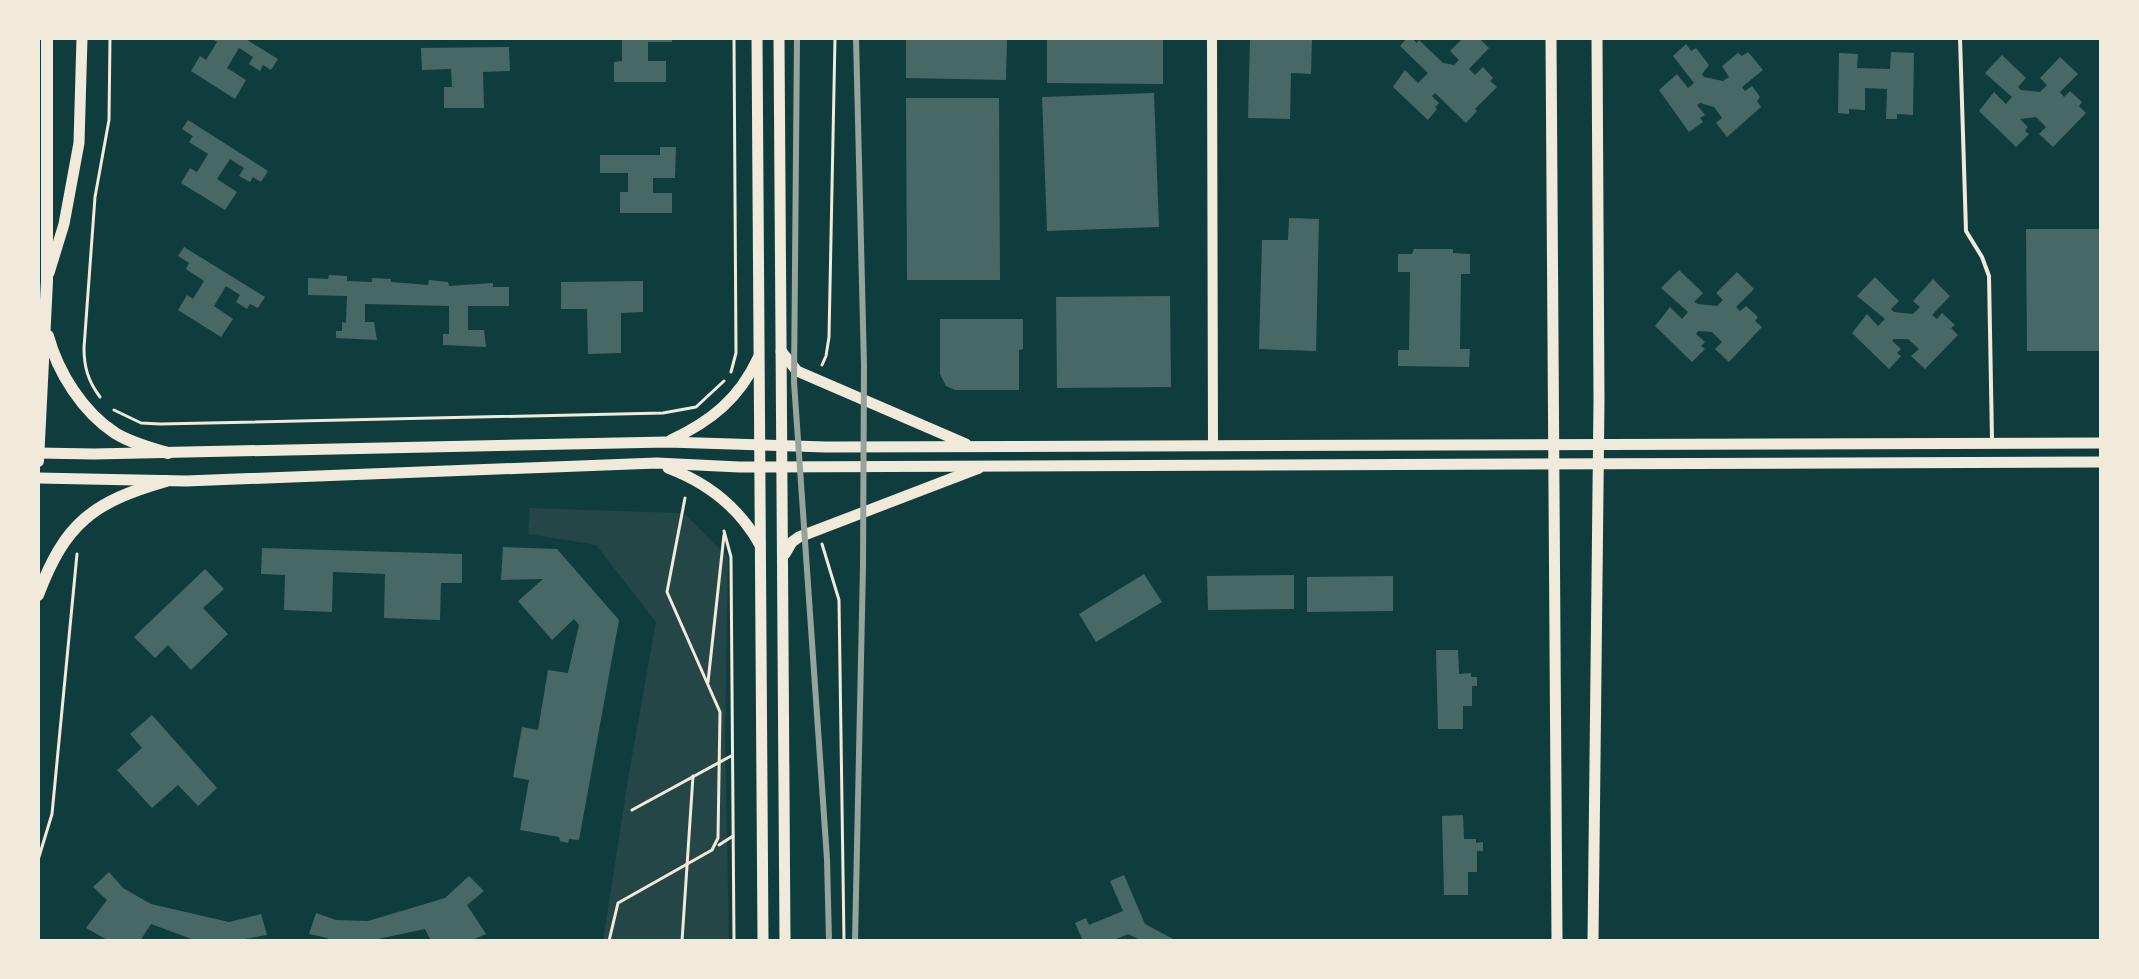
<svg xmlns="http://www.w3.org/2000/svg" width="2139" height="979" viewBox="0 0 2139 979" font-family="'Nunito Sans',sans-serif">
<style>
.green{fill:#244646}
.building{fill:#486865}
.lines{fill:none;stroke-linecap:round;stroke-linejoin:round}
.path{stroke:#f1e9da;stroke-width:3}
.service{stroke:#f1e9da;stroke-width:4}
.tertiary{stroke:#f1e9da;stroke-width:10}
.secondary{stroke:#f1e9da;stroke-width:11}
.primary{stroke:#f1e9da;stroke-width:12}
.rail{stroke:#97a49c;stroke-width:6}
</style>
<rect width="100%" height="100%" fill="#0f3d3e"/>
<!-- green -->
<polygon class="green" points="530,508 679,513 686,515 728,558 725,735 729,941 603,941 629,773 656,622 596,545 528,534"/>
<!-- building -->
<g class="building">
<polygon points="210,38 244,38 278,59 271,70 263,65 260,71 249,64 253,57 239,48 227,68 246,80 235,99 191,71 200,56 206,60 217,42"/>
<polygon points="622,38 672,38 672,42 648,42 648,61 666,61 666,82 614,82 614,62 622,61"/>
<polygon points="906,38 1007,38 1006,80 906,78"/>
<polygon points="1047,38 1163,38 1163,84 1047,83"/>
<polygon points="1250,38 1312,38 1311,74 1291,73 1290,119 1248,118"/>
<polygon points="1407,38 1412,38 1417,43 1419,40 1443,63 1454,65 1459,60 1450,51 1463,38 1469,40 1479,38 1489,48 1469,69 1475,75 1483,67 1493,78 1490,81 1497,87 1475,109 1477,111 1466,123 1435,93 1432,96 1439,103 1435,107 1437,109 1428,120 1393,87 1405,70 1418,83 1428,73 1400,46"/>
<polygon points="1686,44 1691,51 1696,48 1709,65 1702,74 1704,77 1723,81 1729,77 1722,66 1738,53 1742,56 1748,52 1763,70 1742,87 1745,91 1752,86 1760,97 1757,101 1761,107 1727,137 1716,123 1722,118 1714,107 1700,103 1697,105 1705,115 1700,118 1703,122 1689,132 1659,90 1677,74 1688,88 1694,83 1673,56"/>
<polygon points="509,47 510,71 483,72 484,108 444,108 444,87 452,87 451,69 422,70 421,48"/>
<polygon points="1891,52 1914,53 1913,115 1897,114 1897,119 1886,119 1887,89 1865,88 1865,110 1849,109 1849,114 1838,113 1839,53 1858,54 1857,68 1890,69"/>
<polygon points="2002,55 2026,78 2018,87 2021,90 2040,92 2047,85 2040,78 2060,57 2078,74 2060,92 2064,97 2070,91 2082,102 2079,106 2086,113 2053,147 2039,134 2046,127 2036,117 2020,119 2028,127 2025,131 2029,134 2016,147 1979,111 1994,92 2006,104 2012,97 1985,73"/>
<polygon points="1154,93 1159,227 1047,231 1042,97"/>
<polygon points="906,98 999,98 1000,280 907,280"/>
<polygon points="188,120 268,171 261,182 253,177 250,182 239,176 244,168 230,159 217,179 237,192 225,210 181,183 190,168 197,172 208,154 189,142 193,136 182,129"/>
<polygon points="660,147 676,147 675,178 653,178 653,193 672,193 672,213 620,213 620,192 628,192 628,173 600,173 600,155 660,155"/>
<polygon points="1289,218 1319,219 1316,351 1259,349 1262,240 1288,240"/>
<polygon points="2026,229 2101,229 2101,351 2027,351"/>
<polygon points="184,247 265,297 258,308 250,304 247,309 236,302 240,295 226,286 214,306 233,319 221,337 178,310 187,295 193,299 204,281 186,269 189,263 178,256"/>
<polygon points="1414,249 1453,249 1453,253 1470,254 1470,274 1461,274 1460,349 1470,349 1469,367 1398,366 1398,350 1409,350 1410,272 1398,272 1398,254 1412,254"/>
<polygon points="1679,270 1703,293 1694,302 1698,304 1717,306 1723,300 1716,293 1737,272 1754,289 1736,307 1740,311 1746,306 1758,317 1755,321 1762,327 1729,362 1715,349 1722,342 1712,332 1698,331 1696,334 1705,342 1701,346 1705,349 1692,362 1655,326 1670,307 1682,319 1688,312 1661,288"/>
<polygon points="329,275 347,276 347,281 372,282 372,278 391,279 391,282 428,285 429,280 448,282 449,286 493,283 493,287 509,287 509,306 468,306 468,330 484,330 486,347 443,345 443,334 449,334 449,306 365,304 365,322 374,322 377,340 336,338 336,331 342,331 342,322 346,323 347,296 308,295 308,278 328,279"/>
<polygon points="1875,277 1899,301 1891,309 1894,312 1913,314 1920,307 1913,301 1933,279 1950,296 1932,315 1937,319 1942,313 1955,325 1951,328 1958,335 1925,369 1911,356 1919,349 1908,339 1894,339 1892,341 1901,349 1897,353 1901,356 1889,369 1852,333 1867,314 1878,326 1885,319 1857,296"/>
<polygon points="643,281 643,312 621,313 621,353 588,354 587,309 561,309 561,282"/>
<polygon points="1170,296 1171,387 1057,388 1056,297"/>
<polygon points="940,319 1023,319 1023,349 1019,350 1019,390 955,390 946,386 940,374"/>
<polygon points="503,547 557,549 619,620 579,840 569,839 568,843 560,841 559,837 520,830 529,780 513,777 522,727 538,730 548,670 568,673 579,625 574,619 552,640 518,601 543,579 501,580"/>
<polygon points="262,548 462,554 462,583 441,583 440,620 384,618 385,574 333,572 332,612 284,610 285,575 261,574"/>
<polygon points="205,569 224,589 203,608 228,634 191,670 168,645 155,658 134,637"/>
<polygon points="1144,574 1162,602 1096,642 1079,614"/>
<polygon points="1294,575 1294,609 1208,610 1207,576"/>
<polygon points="1393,576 1393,611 1307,612 1307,577"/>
<polygon points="1436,650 1458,650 1459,674 1471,673 1471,677 1477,677 1477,686 1472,686 1472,706 1463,706 1463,729 1438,729"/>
<polygon points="152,715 217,788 198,806 178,785 152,808 117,770 142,748 130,734"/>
<polygon points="1463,815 1464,839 1476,839 1476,843 1483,842 1483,851 1477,851 1477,872 1468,872 1468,895 1444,895 1442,816"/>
<polygon points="109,872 123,888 151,904 229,922 261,914 267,935 245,939 245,941 197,941 151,924 140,941 109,941 86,928 107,900 93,887"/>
<polygon points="1124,875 1145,924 1173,939 1172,941 1142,941 1128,934 1112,941 1083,941 1075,923 1086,918 1089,925 1123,911 1110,881"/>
<polygon points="469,876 484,891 467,905 486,934 470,941 431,941 425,929 378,939 378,941 327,941 328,938 309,934 316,913 336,920 368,921 445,898"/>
</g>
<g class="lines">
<!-- path -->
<g class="path">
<polyline points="822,365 826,356 829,337 835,38"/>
<polyline points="731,372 736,353 734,38"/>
<path d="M100 397C88 381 84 367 84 348L95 197 109 120 110 38"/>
<polyline points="114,410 141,423 160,424 663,413 696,407 724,381"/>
<polyline points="724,531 731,557 734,941"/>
<polyline points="822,544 839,600 844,941"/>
<polyline points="708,682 724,535"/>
<polyline points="632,810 731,756"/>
<polyline points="719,845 733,836"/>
<polyline points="38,860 52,814 77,554"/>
<polyline points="609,941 618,903 712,850 718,838 720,712 667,592 685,498"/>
<polyline points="682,941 693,776"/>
</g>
<!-- service -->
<polyline class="service" points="1960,38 1966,231 1982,257 1989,276 1992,440"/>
<!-- tertiary -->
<polyline class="tertiary" points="1212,38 1213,445"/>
<!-- secondary -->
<g class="secondary">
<polyline points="757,38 763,941"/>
<polyline points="779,38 785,941"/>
<polyline points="1551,38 1557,941"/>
<polyline points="49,273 64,224 79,143 82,38"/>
<polyline points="781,351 797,371 966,444"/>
<path d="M671 440C711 421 739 399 758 358"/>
<polyline points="38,453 94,454 667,442 826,447 2101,443"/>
<path d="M668 468C708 483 739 507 760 545"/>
<polyline points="38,478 186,481 657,463 739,467 2101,462"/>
<polyline points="785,554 792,542 799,537 979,468"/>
<polyline points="1593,941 1599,400 1597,38"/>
</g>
<!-- primary -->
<g class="primary">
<path d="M48 336C58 373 83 412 115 433 131 443 151 448 168 453"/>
<polyline points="38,461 47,281 47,38"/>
<path d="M38 595C65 523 93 502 166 481"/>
</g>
<!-- rail -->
<g class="rail">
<polyline points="797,38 794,382 827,859 829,941"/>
<polyline points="855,941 863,566 864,366 856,38"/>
</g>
</g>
<!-- border -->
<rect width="2139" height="979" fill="none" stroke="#f1e9da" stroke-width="80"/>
</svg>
